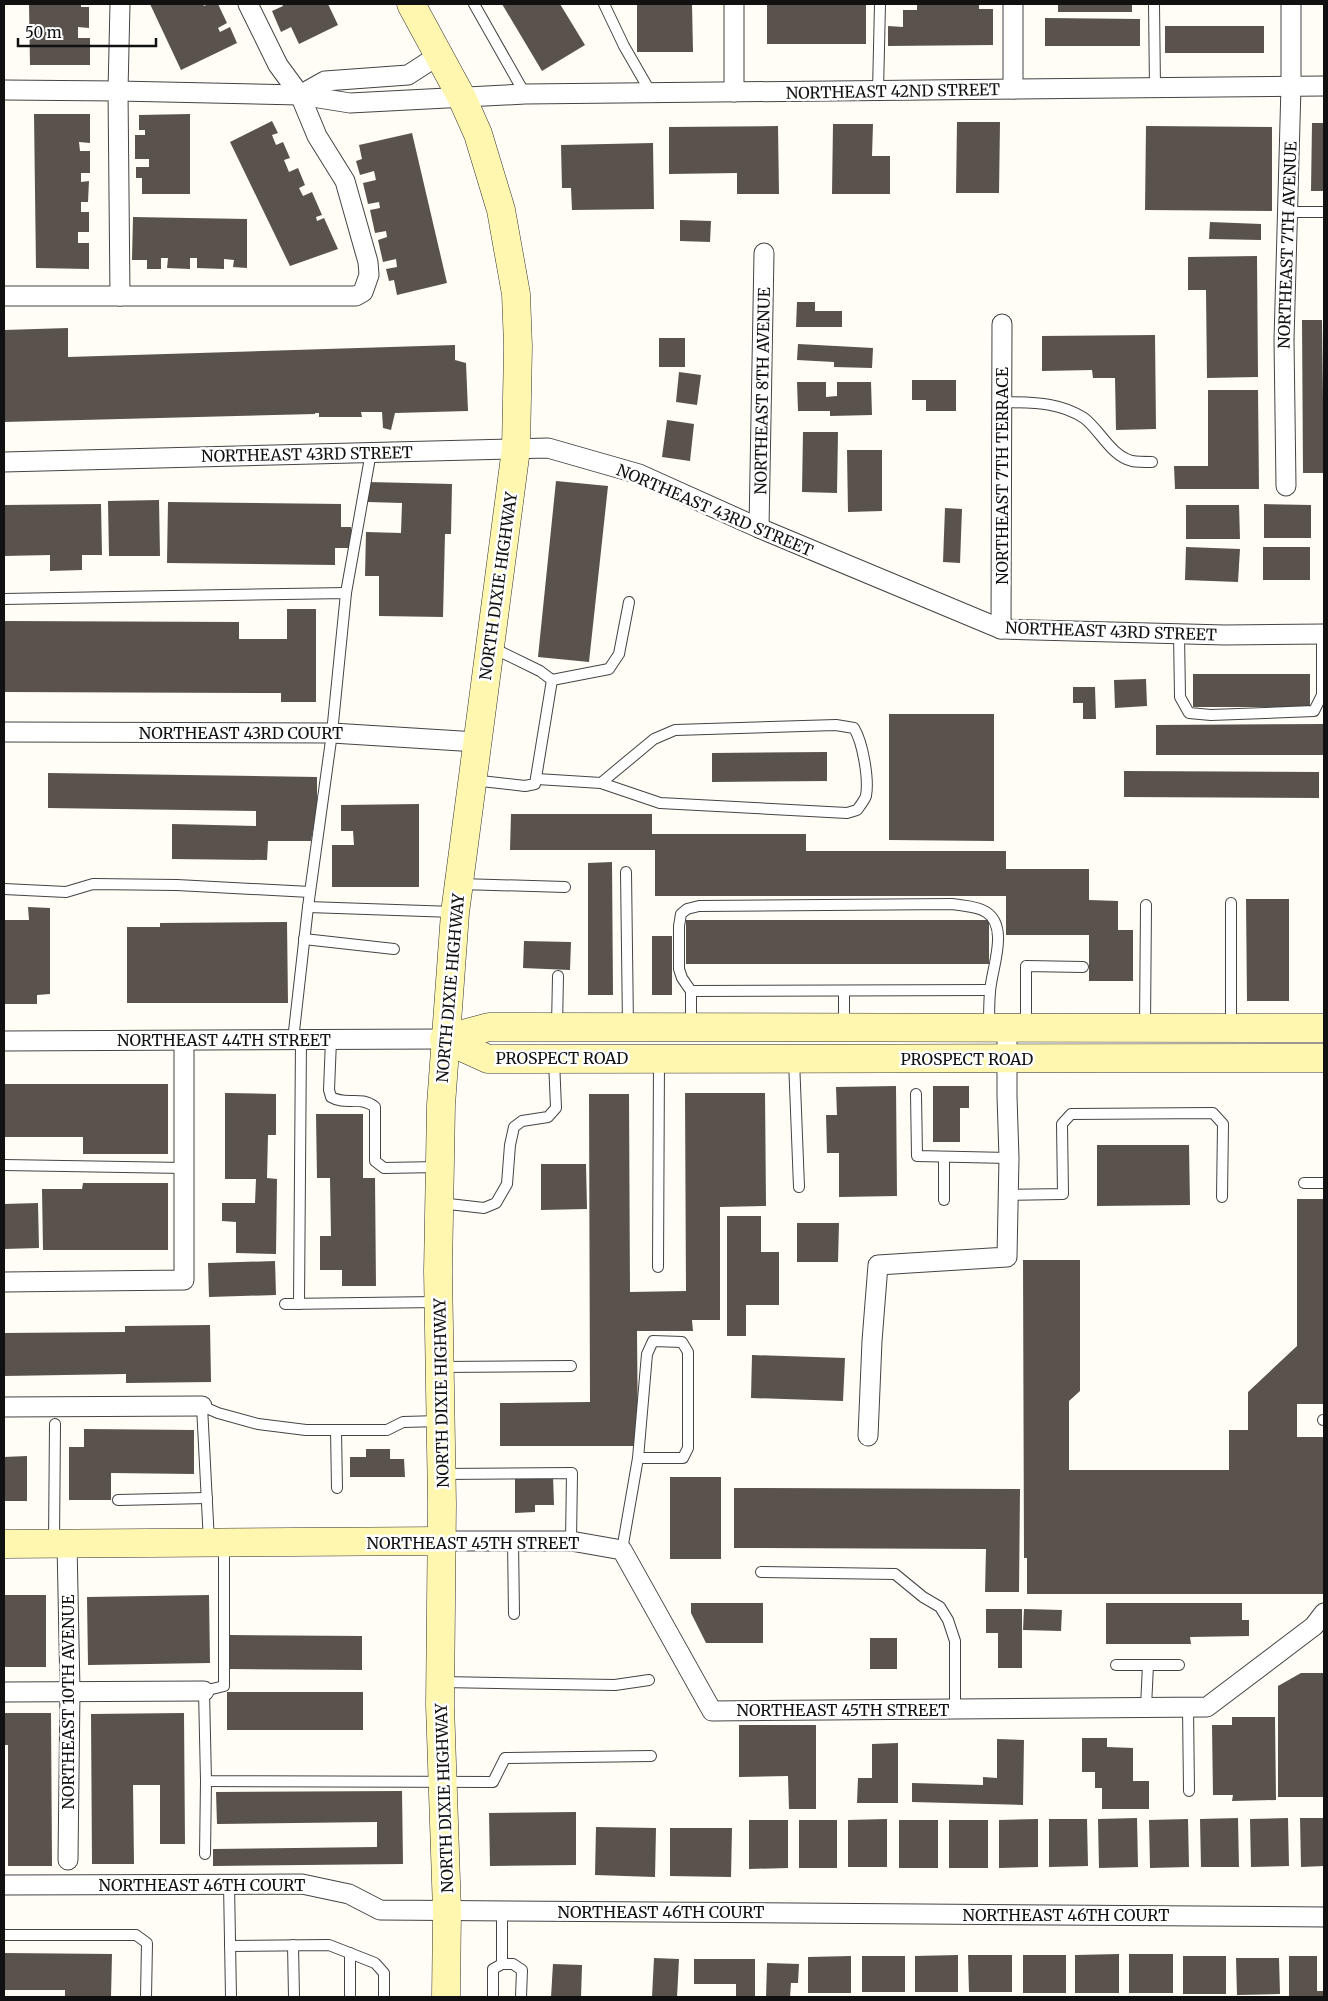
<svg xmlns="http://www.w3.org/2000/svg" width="1328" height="2001" viewBox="0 0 1328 2001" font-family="Merriweather,serif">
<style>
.building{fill:#5a524d}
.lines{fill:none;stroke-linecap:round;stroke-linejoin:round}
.lane-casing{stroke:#444;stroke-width:12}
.street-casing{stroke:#444;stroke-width:21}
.secondary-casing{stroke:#333;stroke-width:29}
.lane{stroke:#fff;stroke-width:10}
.street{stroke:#fff;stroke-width:19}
.secondary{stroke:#fff6b0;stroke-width:28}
.labels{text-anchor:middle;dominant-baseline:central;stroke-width:5;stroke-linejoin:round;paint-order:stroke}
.street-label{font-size:16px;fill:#111;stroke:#fff}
</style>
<rect width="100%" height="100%" fill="#fffdf5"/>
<!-- building -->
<g class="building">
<polygon points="29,4 81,4 81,7 89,7 89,28 78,27 78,38 90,38 90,65 30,65"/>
<polygon points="150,4 203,4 204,6 208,4 218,4 227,23 218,28 220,32 230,27 237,43 181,70"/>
<polygon points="282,4 328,4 338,25 299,44 291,27 281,32 272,11 283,6"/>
<polygon points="502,4 560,4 585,45 542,71"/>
<polygon points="637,4 692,4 693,52 637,52"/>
<rect x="767" y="4" width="99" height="40"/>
<polygon points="917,4 979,4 979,9 993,9 993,45 888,46 888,26 903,27 903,10 917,10"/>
<rect x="1058" y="4" width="74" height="8"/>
<polygon points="1045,18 1140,19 1140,46 1045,46"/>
<rect x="1165" y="26" width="99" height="27"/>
<polygon points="34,114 90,114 90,143 79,142 80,151 90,151 90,173 81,173 81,182 89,181 88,202 81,202 81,212 89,212 89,232 78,232 78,243 89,243 89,269 36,268"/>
<polygon points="190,114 190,194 142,194 142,178 136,178 136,167 149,167 149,159 135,159 135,135 145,135 145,130 139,130 139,115"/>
<polygon points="272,121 278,133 272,135 276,145 283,142 290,158 284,160 289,172 298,168 305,185 299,188 303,196 312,192 322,215 316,217 317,221 324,218 338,249 290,266 230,142"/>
<polygon points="957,122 1000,122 999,193 956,193"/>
<polygon points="1312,123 1324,123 1324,191 1311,191"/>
<polygon points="833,124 873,124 872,156 890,156 890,194 832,194"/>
<polygon points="778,126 779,194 737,194 737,173 669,174 669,127"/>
<polygon points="1146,126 1272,127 1272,211 1145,210"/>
<polygon points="412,133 447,283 397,295 394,280 389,281 386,269 397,267 396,259 383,262 378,240 387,237 386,231 375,233 370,210 380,208 379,202 368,204 363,183 376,180 374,171 360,175 356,161 362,159 359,145"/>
<polygon points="653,143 654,209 572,210 571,188 562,188 561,145"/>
<polygon points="133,217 247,219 247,268 233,267 234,260 224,259 224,269 197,268 197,258 190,258 190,269 167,268 168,258 161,258 161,269 147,269 147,260 132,260"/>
<polygon points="680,220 711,221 710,242 680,241"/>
<polygon points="1210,222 1261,224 1261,240 1209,239"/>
<polygon points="1257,256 1258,377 1207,378 1206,290 1188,290 1188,257"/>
<polygon points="797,302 815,302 815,311 842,311 842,327 796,327"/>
<polygon points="1302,320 1322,320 1324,473 1303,473"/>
<polygon points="68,328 68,357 455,345 455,360 466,363 468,411 395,413 391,430 383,428 382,412 361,412 362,417 319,417 319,413 315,413 315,414 4,422 4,330"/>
<polygon points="1155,335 1156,429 1116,430 1115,378 1093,378 1092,370 1042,371 1042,336"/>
<rect x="659" y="338" width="26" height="29"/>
<polygon points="798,344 873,348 872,368 834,367 834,362 797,360"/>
<polygon points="679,372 701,375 697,405 676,402"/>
<polygon points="912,380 956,380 956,411 926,411 926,400 912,400"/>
<polygon points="797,382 826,382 826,397 837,396 837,382 871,382 872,415 830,416 830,411 798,411"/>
<polygon points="1208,390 1258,390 1259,489 1175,489 1174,466 1208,466"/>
<polygon points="667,420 694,424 690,461 662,457"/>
<polygon points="803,432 838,432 837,493 802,492"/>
<polygon points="847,450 882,450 882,511 848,512"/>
<polygon points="556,481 608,486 589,662 538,657"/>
<polygon points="368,482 452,484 451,534 445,534 443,617 379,616 379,576 365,576 366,532 401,533 402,503 368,502"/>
<polygon points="159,500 160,556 109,556 108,501"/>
<polygon points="168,502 341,504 341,527 351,527 351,548 335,548 335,565 167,563"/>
<polygon points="101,504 102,555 82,555 82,570 50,571 50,555 4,556 4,505"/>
<polygon points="1264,504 1311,505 1311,538 1264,538"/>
<polygon points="1186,505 1239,505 1240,539 1186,539"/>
<polygon points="945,508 962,509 960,563 943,562"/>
<polygon points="1186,547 1240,549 1238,582 1185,580"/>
<rect x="1263" y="547" width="47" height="33"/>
<polygon points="287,609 316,609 316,702 281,702 281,693 4,692 4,621 239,622 239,639 287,639"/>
<rect x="1193" y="674" width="117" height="33"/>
<polygon points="1146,679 1147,706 1115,708 1114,680"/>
<polygon points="1073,687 1095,687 1096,719 1083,719 1083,703 1073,703"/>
<polygon points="889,714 994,714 994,841 889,840"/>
<polygon points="1324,724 1324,755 1156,755 1156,725"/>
<polygon points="827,752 827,781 712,782 712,753"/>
<polygon points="1124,771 1319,772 1319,798 1124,797"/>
<polygon points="48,773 317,777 317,807 311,841 268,841 267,860 172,859 172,824 256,826 256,811 48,808"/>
<polygon points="419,804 419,887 332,887 332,845 354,845 353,831 341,831 341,805"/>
<polygon points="511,814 652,814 652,834 806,834 806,851 1006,851 1006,869 1089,869 1089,900 1118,901 1118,930 1133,930 1133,981 1089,981 1089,935 1006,935 1006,896 655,896 655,850 510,850"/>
<polygon points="612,862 613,995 588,995 588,863"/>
<polygon points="1246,899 1289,899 1289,1001 1247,1001"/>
<polygon points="28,907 50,908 50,994 37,995 37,1004 4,1004 4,920 29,920"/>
<rect x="686" y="920" width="303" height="44"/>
<polygon points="287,922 288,1003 127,1003 127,927 160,927 160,923"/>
<rect x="652" y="936" width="20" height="59"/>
<polygon points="524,941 571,942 570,970 523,968"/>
<polygon points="4,1084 168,1084 168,1154 83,1154 83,1137 4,1137"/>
<polygon points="896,1086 897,1196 839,1197 839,1153 827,1153 826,1115 837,1115 836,1087"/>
<polygon points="933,1086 969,1086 969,1108 960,1108 960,1142 933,1142"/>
<polygon points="225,1093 276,1094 276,1135 268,1135 267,1178 277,1179 276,1254 236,1253 236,1222 222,1221 222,1203 255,1203 256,1179 225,1179"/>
<polygon points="685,1093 765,1093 766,1206 720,1207 720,1320 692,1320 693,1331 637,1331 638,1446 500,1446 500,1403 590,1402 589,1094 629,1094 630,1292 686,1291"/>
<polygon points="316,1114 363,1114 363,1178 375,1178 376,1286 342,1286 342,1270 320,1270 320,1236 331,1236 330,1178 317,1178"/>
<polygon points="1097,1145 1189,1145 1190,1205 1097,1206"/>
<polygon points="541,1164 586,1164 587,1209 541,1210"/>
<polygon points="83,1183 168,1183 168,1250 43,1250 42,1189 82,1189"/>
<polygon points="1297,1199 1324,1199 1324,1404 1297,1404 1297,1437 1324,1437 1324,1594 1027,1594 1027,1558 1024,1558 1023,1260 1080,1260 1080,1391 1069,1401 1069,1470 1229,1470 1229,1430 1248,1430 1248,1392 1297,1346"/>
<polygon points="38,1203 39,1248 4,1249 4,1204"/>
<polygon points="727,1216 761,1216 761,1252 779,1252 779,1305 746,1305 746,1336 727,1336"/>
<polygon points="797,1223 839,1223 838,1262 797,1262"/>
<polygon points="275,1261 276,1295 209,1297 208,1263"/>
<polygon points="210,1325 211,1382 126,1383 126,1374 4,1376 4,1333 125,1332 125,1326"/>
<polygon points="752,1355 845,1358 843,1401 751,1398"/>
<polygon points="84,1429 194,1430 194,1474 111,1473 111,1500 69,1500 69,1447 84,1447"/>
<polygon points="366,1449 390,1449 390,1459 404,1459 405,1477 350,1477 350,1457 366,1457"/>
<polygon points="27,1456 27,1501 4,1501 4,1457"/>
<polygon points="515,1475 553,1475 554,1505 535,1505 535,1512 515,1513"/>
<rect x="670" y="1477" width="51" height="82"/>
<polygon points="734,1488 1020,1489 1019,1592 985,1592 986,1549 734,1548"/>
<rect x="4" y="1595" width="42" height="72"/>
<polygon points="209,1595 210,1663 88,1665 87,1597"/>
<polygon points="691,1603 763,1603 763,1643 706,1643 691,1613"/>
<polygon points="1106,1603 1242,1603 1242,1620 1249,1620 1249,1636 1190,1637 1191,1644 1106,1644"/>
<polygon points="986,1609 1022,1609 1022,1668 998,1668 998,1633 986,1633"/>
<polygon points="1024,1609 1062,1610 1061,1631 1023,1630"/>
<polygon points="230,1635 362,1636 362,1670 230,1669"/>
<rect x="870" y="1638" width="27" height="31"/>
<polygon points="1301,1673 1324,1673 1324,1797 1278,1797 1278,1686"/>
<rect x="227" y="1692" width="136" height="38"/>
<polygon points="4,1713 51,1713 52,1866 8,1866 8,1745 4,1745"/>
<polygon points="184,1713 185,1844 160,1844 160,1785 133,1785 134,1864 92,1864 91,1714"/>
<polygon points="1232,1717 1275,1717 1276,1800 1232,1801 1233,1795 1213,1795 1212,1725 1232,1725"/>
<polygon points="739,1725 816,1725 816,1809 789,1809 788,1776 739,1777"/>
<polygon points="1082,1738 1107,1738 1107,1747 1133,1748 1133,1781 1149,1781 1149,1809 1102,1809 1102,1788 1095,1788 1095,1772 1082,1772"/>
<polygon points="997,1739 1024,1740 1023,1805 912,1802 912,1783 983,1785 983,1777 997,1778"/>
<polygon points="898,1743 898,1803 857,1803 858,1778 872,1778 872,1744"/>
<polygon points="402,1791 403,1864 213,1866 213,1849 377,1847 377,1822 217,1824 216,1792"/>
<polygon points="576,1812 576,1865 490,1866 489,1813"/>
<polygon points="1137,1818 1138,1867 1099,1868 1098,1819"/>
<polygon points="1238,1818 1239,1867 1201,1867 1200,1819"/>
<polygon points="1288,1818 1289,1866 1251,1867 1250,1819"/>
<polygon points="1300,1818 1324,1818 1324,1866 1301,1867"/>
<polygon points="887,1819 887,1867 848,1867 848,1820"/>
<polygon points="1038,1819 1038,1867 999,1868 999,1820"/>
<polygon points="1049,1819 1087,1819 1088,1866 1049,1867"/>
<polygon points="1188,1819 1189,1867 1150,1868 1149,1820"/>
<polygon points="749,1820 788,1820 788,1868 749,1869"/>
<rect x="799" y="1820" width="38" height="48"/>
<rect x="899" y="1820" width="39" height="48"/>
<rect x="949" y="1820" width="39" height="48"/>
<polygon points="596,1827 656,1828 655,1877 595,1875"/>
<polygon points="670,1828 732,1828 731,1877 670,1876"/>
<polygon points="4,1953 112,1954 111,1997 65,1997 65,1990 4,1990"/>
<polygon points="1119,1954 1119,1993 1075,1993 1075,1955"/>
<rect x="1129" y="1954" width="44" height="39"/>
<polygon points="958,1955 958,1992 915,1992 915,1956"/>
<polygon points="968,1955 1012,1955 1012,1992 969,1992"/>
<rect x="1023" y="1955" width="43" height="38"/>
<polygon points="851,1956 851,1993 808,1993 808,1957"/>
<rect x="862" y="1956" width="43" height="36"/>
<rect x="1183" y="1956" width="43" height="38"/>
<polygon points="1289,1956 1317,1956 1317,1991 1324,1991 1324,1997 1289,1997"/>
<polygon points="654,1958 679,1959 677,1997 652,1997"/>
<polygon points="1236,1958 1279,1958 1280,1994 1237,1995"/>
<polygon points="694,1959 755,1959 755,1997 736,1997 736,1984 694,1984"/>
<polygon points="767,1963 799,1964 798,1983 791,1983 790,1997 766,1997"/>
<polygon points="553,1964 582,1965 581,1997 551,1997"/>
</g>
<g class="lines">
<!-- lane casing -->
<g class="lane-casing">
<g id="lane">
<polyline points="474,4 525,94"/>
<polyline points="604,4 624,46 651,93"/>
<polyline points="1154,4 1155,88"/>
<polyline points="878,91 880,4"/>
<polyline points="1288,212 1324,212"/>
<path d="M1002 402C1031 403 1058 401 1084 418 1100 430 1111 456 1132 461 1138 462 1146 462 1152 462"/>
<polyline points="346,593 371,452"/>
<polyline points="4,599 346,593 332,733 308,907 454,912"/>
<polyline points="1179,634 1180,697 1189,713 1211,715 1314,711 1322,695 1322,634"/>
<polyline points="493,648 540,671 552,680 609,669 619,654 629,602"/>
<path d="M537 779 601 783 654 739 675 730 836 725 854 728C863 743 869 779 866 796 864 801 860 806 857 810L847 813 660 803 601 783"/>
<polyline points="472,780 525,786 535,784 552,680"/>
<polyline points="626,872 628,1026"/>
<polyline points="460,884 565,887"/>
<polyline points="4,889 66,892 93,884 177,885 310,892"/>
<polyline points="304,939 394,949"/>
<polyline points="691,991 990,990"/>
<polyline points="844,991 844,1027"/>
<polyline points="557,1026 558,976"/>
<path d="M691 1026V991L682 978 679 969V926L681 914 687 909 699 906 952 904C963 906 977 906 986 912 1010 927 991 970 990 992 989 1004 989 1015 989 1027"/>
<polyline points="1026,1027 1026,966 1083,967"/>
<polyline points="1145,1027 1146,905"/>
<polyline points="1231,1027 1231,903"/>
<polyline points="293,1040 308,907"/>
<path d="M331 1040 329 1090 331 1097C346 1106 360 1095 375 1107V1161L384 1168 438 1167"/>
<polyline points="794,1060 799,1187"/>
<polyline points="916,1094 917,1156 1009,1158"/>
<polyline points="4,1165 184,1168"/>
<polyline points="1304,1183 1324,1183"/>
<polyline points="1008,1195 1063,1194 1062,1124 1071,1114 1213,1113 1223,1124 1222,1197"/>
<polyline points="944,1200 944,1157"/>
<polyline points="440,1203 484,1208 496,1203 507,1184 510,1145 514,1127 522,1121 548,1117 556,1108 554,1060"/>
<polyline points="658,1267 659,1060"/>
<polyline points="285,1304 438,1302"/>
<polyline points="299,1304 301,1040"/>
<polyline points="441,1367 571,1366"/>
<polyline points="1323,1420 1324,1420"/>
<polyline points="336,1430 337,1488"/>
<polyline points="443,1474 572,1473 571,1541"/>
<polyline points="118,1500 207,1498"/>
<polyline points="513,1541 514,1614"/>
<polyline points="54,1542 55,1424"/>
<polyline points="209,1542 202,1406 218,1413 258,1424 306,1430 387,1430 403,1422 440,1421"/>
<polyline points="224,1543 224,1686 204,1691 206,1781 493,1782 505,1758 651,1756"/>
<polyline points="622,1550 638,1458 683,1458 688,1448 688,1352 682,1342 653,1341 647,1354 638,1458"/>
<polyline points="761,1572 895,1574 923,1597 940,1607 948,1620 955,1641 955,1709"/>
<polyline points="1116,1665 1148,1665"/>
<polyline points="442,1682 615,1685 649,1680"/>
<polyline points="1146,1707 1148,1665 1179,1665"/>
<polyline points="1188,1707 1189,1791"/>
<polyline points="205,1854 206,1781"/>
<polyline points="229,1884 231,1997"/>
<polyline points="502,1911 502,1964 513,1964 522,1970 521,1997"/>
<polyline points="4,1935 136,1935 147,1943 146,1997"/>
<polyline points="293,1945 294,1997"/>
<polyline points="230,1946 329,1945 375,1963 384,1973 384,1997"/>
<polyline points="350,1953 350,1995"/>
<polyline points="493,1997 493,1969 502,1964"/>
</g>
</g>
<!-- street casing -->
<g class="street-casing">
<g id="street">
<polyline points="120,4 118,91 300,95"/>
<polyline points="734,4 734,92"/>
<polyline points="1013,4 1013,89"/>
<polyline points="439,55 408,75 325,81 300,95 350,103 525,94 1324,86"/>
<polyline points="4,90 118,91 120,296"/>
<polyline points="4,296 356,296 363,292 369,275 368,262 345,181 317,136 300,95 278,65 248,4"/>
<polyline points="4,462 548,448 639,474 759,528 1001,629 1225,635 1324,634"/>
<polyline points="1286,486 1284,340 1291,86 1291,4"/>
<polyline points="759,528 764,253"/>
<polyline points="1001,629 1002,324"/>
<polyline points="4,732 332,733 477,742"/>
<polyline points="4,1041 444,1039"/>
<polyline points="4,1282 184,1280 184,1041"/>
<polyline points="4,1407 202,1406"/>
<polyline points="868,1436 872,1341 878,1265 1007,1257 1009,1158 1007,1096 1007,1028"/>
<polyline points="442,1541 571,1541 622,1550 712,1711 1207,1707 1314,1626 1324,1613"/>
<polyline points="67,1543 70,1691 68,1860"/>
<polyline points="4,1692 204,1691"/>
<polyline points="4,1885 302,1884 349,1894 380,1910 1324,1917"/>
</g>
</g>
<!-- secondary casing -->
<g class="secondary-casing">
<g id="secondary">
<polyline points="411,4 462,98 478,134 501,210 516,294 518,346 516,449 455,913 441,1105 438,1271 442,1504 440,1705 447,1911 446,1997"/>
<polyline points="444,1039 488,1059 1324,1058"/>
<polyline points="444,1039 489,1027 1324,1028"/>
<polyline points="4,1544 442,1541"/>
</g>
</g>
<!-- lane -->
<use href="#lane" class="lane"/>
<!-- street -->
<use href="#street" class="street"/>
<!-- secondary -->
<use href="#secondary" class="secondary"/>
</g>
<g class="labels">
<!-- street labels -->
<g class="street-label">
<text transform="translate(893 91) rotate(-1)">NORTHEAST 42ND STREET</text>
<text transform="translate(1287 245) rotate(-88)">NORTHEAST 7TH AVENUE</text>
<text transform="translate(762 391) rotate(-89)">NORTHEAST 8TH AVENUE</text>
<text transform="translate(307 454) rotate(-1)">NORTHEAST 43RD STREET</text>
<text transform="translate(1002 476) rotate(-90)">NORTHEAST 7TH TERRACE</text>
<text transform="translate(715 510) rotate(23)">NORTHEAST 43RD STREET</text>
<text transform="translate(498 586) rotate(-82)">NORTH DIXIE HIGHWAY</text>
<text transform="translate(1111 631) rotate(2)">NORTHEAST 43RD STREET</text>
<text x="241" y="733">NORTHEAST 43RD COURT</text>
<text transform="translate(450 988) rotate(-85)">NORTH DIXIE HIGHWAY</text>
<text x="224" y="1040">NORTHEAST 44TH STREET</text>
<text x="562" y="1058">PROSPECT ROAD</text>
<text x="967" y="1059">PROSPECT ROAD</text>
<text transform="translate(441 1393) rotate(-91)">NORTH DIXIE HIGHWAY</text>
<text x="473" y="1543">NORTHEAST 45TH STREET</text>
<text transform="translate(68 1702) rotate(-90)">NORTHEAST 10TH AVENUE</text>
<text x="843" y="1710">NORTHEAST 45TH STREET</text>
<text transform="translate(444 1798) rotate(-92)">NORTH DIXIE HIGHWAY</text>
<text x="202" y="1885">NORTHEAST 46TH COURT</text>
<text x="661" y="1912">NORTHEAST 46TH COURT</text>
<text x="1066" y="1915">NORTHEAST 46TH COURT</text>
</g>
</g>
<!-- border -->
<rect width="1328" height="2001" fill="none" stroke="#111111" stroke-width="10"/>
<!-- scale -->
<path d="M18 38v8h138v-8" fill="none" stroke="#111111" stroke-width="2.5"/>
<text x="25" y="38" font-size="15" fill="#111111" stroke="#ffffff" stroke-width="4" paint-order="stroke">50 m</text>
</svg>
